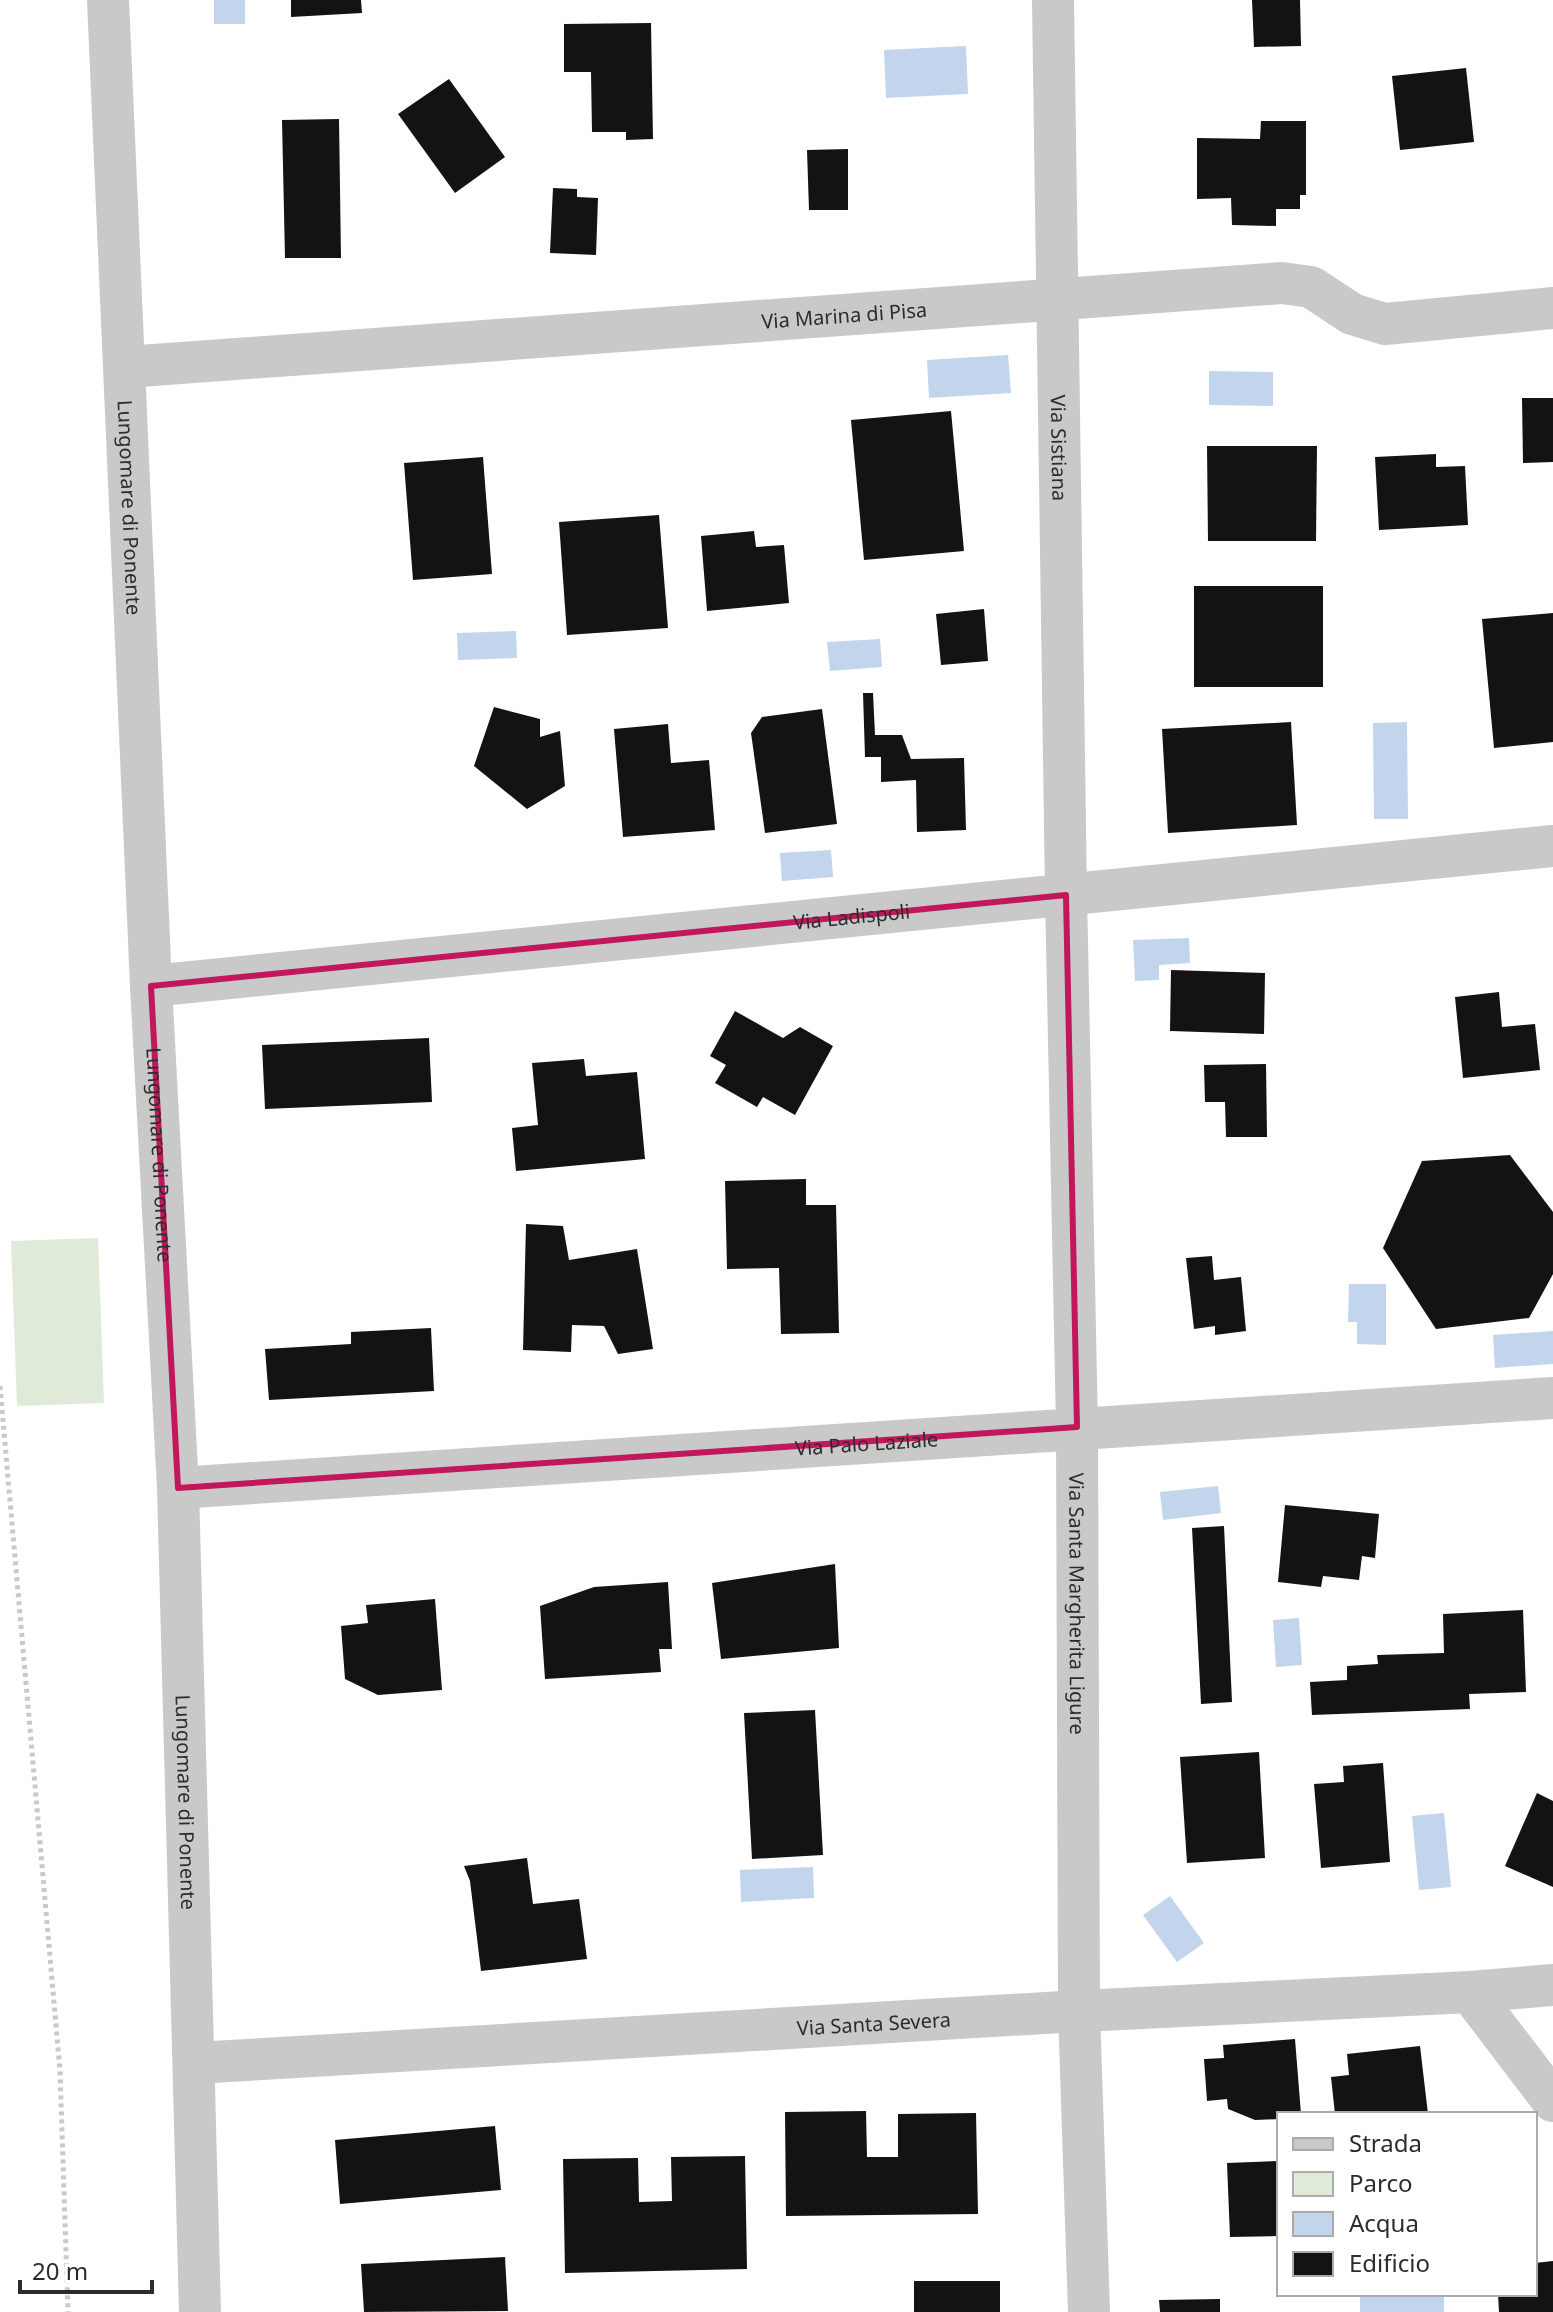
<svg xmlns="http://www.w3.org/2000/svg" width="1553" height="2312" viewBox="0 0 1553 2312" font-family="'Noto Sans',sans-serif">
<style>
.green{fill:#dfead8}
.water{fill:#c3d5ec}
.building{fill:#131313}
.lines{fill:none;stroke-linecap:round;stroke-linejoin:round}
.path{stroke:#c9c9c9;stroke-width:5;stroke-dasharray:4 4;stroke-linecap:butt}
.street{stroke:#c9c9c9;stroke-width:42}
.marked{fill:none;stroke:#c2185b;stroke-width:6;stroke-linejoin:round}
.labels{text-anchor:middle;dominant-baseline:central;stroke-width:8;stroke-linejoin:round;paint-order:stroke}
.street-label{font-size:20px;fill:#2c2c2c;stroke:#fff}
</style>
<rect width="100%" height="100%" fill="#fff"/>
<!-- green -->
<polygon class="green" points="98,1238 104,1403 17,1406 11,1241"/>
<!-- water -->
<g class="water">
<rect x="214" y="0" width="31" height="24"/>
<polygon points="966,46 968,94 886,98 884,50"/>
<polygon points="1008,355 1011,393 929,398 927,360"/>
<polygon points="1209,371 1273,372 1273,406 1209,405"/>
<polygon points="516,631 517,658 458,660 457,633"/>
<polygon points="880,639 882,667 830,671 827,642"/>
<polygon points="1407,722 1408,819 1374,819 1373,723"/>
<polygon points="831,850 833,877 782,881 780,853"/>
<polygon points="1189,938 1190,963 1159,965 1159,980 1135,981 1133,940"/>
<polygon points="1349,1284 1386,1284 1386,1345 1357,1344 1357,1322 1348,1322"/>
<polygon points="1553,1331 1553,1364 1495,1368 1493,1335"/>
<polygon points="1218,1486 1221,1513 1163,1520 1160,1492"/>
<polygon points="1299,1618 1302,1665 1276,1667 1273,1620"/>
<polygon points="1444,1813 1451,1887 1419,1890 1412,1816"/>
<polygon points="813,1867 814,1898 741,1902 740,1870"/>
<polygon points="1170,1896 1204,1943 1177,1962 1143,1915"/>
<rect x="1360" y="2294" width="84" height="18"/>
</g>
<!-- building -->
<g class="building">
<polygon points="291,0 361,0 362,13 291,17"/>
<polygon points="1252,0 1300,0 1301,46 1254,47"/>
<polygon points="651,23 653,139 626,140 626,132 592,132 591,72 564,72 564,24"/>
<polygon points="1466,68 1474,142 1400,150 1392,76"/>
<polygon points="449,79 505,157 455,193 398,114"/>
<polygon points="339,119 341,258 285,258 282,120"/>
<polygon points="1261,121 1306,121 1306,195 1300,195 1300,209 1276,209 1276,226 1232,225 1231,198 1197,199 1197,138 1260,139"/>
<polygon points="848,149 848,210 809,210 807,150"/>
<polygon points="553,188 577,189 577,197 598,198 596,255 550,253"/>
<polygon points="1522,398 1553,398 1553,462 1523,463"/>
<polygon points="951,411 964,551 864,560 851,420"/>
<polygon points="1207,446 1317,446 1316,541 1208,541"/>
<polygon points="1436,454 1436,467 1465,466 1468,525 1379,530 1375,457"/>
<polygon points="483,457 492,574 413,580 404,463"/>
<polygon points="659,515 668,628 567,635 559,522"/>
<polygon points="754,531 756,547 784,545 789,603 707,611 701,536"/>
<rect x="1194" y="586" width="129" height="101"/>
<polygon points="984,609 988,661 941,665 936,614"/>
<polygon points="1553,613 1553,742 1494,748 1482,619"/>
<polygon points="863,693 873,693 875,735 902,735 911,759 964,758 966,830 917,832 916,780 881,782 881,757 865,757"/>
<polygon points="494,707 540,719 540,737 560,731 565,786 527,809 474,766"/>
<polygon points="822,709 837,824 765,833 751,733 762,717"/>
<polygon points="1291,722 1297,825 1168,833 1162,729"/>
<polygon points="668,724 671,763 709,760 715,830 623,837 614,729"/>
<polygon points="1171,970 1265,973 1264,1034 1170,1031"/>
<polygon points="1499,992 1502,1027 1535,1024 1540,1070 1463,1078 1455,997"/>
<polygon points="735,1011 783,1038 800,1027 833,1046 795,1115 763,1097 757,1107 715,1083 726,1065 710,1056"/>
<polygon points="429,1038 432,1102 265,1109 262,1045"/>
<polygon points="584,1059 586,1076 637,1072 645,1159 516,1171 512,1128 538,1125 532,1063"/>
<polygon points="1266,1064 1267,1137 1226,1137 1225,1102 1205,1102 1204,1065"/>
<polygon points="1510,1155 1553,1212 1553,1274 1529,1318 1436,1329 1383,1248 1422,1161"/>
<polygon points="806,1179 806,1205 836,1205 839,1333 781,1334 779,1268 727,1269 725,1181"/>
<polygon points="526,1224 563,1226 569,1260 637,1249 653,1349 618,1354 604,1326 572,1325 571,1352 523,1350"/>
<polygon points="1212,1256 1214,1280 1241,1277 1246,1331 1215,1335 1215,1326 1194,1329 1186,1258"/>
<polygon points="431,1328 434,1391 269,1400 265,1349 351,1344 351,1332"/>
<polygon points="1285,1505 1379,1514 1375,1558 1362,1556 1359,1580 1323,1576 1321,1587 1278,1582"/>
<polygon points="1224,1526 1232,1702 1201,1704 1192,1528"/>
<polygon points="835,1564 839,1648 721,1659 712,1583"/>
<polygon points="668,1582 672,1649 659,1649 661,1672 545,1679 540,1606 594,1587"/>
<polygon points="435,1599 442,1690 378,1695 345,1679 341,1626 368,1623 366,1605"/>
<polygon points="1523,1610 1526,1692 1469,1694 1470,1709 1312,1715 1310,1682 1347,1680 1347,1666 1378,1664 1377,1655 1444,1653 1443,1614"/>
<polygon points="815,1710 823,1855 752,1859 744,1713"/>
<polygon points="1259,1752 1265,1858 1187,1863 1180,1757"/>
<polygon points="1383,1763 1390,1862 1321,1868 1314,1784 1344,1782 1343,1766"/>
<polygon points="1537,1793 1553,1801 1553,1887 1505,1866"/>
<polygon points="527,1858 533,1904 579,1899 587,1959 481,1971 470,1881 464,1866"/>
<polygon points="1295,2039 1301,2114 1279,2114 1279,2119 1255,2120 1228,2109 1227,2099 1207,2101 1204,2059 1224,2058 1223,2045"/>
<polygon points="1420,2046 1428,2114 1335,2114 1331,2077 1349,2075 1347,2054"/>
<polygon points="866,2111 867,2157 898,2157 898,2114 976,2113 978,2214 786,2216 785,2112"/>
<polygon points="495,2126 501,2190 340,2204 335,2140"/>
<polygon points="745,2156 747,2269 565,2273 563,2159 638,2158 639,2202 672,2201 671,2157"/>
<polygon points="1279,2161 1279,2236 1230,2237 1227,2163"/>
<polygon points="505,2257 508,2311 364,2312 361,2264"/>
<polygon points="1553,2261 1553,2312 1499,2312 1498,2294 1535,2294 1535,2263"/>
<rect x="914" y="2281" width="86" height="31"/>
<polygon points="1220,2299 1220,2312 1160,2312 1159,2300"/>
</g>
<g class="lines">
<!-- path -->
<polyline class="path" points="0,1386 60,2071 68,2312"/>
<!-- street -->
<g class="street">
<path id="s1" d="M108 0 151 986 178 1488 200 2312"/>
<path id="s2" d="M1053 0 1066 895 1077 1427 1079 2011 1089 2312"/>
<path id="s3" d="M126 367 1282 283 1311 287 1352 314 1385 324 1553 308"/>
<path id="s4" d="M151 986 1553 846"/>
<path id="s5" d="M178 1488 1553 1398"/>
<polyline points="1470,1992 1553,2101"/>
<path id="s6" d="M195 2063 1079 2011 1470 1992 1553 1985"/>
</g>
</g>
<!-- marked area -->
<path class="marked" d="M1066 895 1077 1427 178 1488 151 986Z"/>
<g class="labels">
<!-- street labels -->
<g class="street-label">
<text stroke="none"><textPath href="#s3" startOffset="720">Via Marina di Pisa</textPath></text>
<text stroke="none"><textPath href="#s2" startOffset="448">Via Sistiana</textPath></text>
<text stroke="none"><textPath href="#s1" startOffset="508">Lungomare di Ponente</textPath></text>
<text stroke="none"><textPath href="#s4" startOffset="704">Via Ladispoli</textPath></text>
<text stroke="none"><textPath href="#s1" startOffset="1156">Lungomare di Ponente</textPath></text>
<text stroke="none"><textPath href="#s5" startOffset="690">Via Palo Laziale</textPath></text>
<text stroke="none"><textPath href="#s2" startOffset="1604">Via Santa Margherita Ligure</textPath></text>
<text stroke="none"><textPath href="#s1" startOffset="1804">Lungomare di Ponente</textPath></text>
<text stroke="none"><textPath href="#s6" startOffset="680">Via Santa Severa</textPath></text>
</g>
</g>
<!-- legend -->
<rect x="1277" y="2112" width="260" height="184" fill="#ffffff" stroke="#ababab" stroke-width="2"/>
<rect x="1293" y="2138" width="40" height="12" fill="#c9c9c9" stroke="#ababab" stroke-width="2"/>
<text x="1349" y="2152" font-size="24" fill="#2c2c2c">Strada</text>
<rect x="1293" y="2172" width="40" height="24" fill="#dfead8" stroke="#ababab" stroke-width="2"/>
<text x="1349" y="2192" font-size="24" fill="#2c2c2c">Parco</text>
<rect x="1293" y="2212" width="40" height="24" fill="#c3d5ec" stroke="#ababab" stroke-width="2"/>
<text x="1349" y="2232" font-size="24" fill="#2c2c2c">Acqua</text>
<rect x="1293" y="2252" width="40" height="24" fill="#131313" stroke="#ababab" stroke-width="2"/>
<text x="1349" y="2272" font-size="24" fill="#2c2c2c">Edificio</text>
<!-- scale -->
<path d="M20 2280v12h132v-12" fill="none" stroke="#2c2c2c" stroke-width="4"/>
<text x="32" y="2280" font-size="24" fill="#2c2c2c" stroke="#ffffff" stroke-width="6" paint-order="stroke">20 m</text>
</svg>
